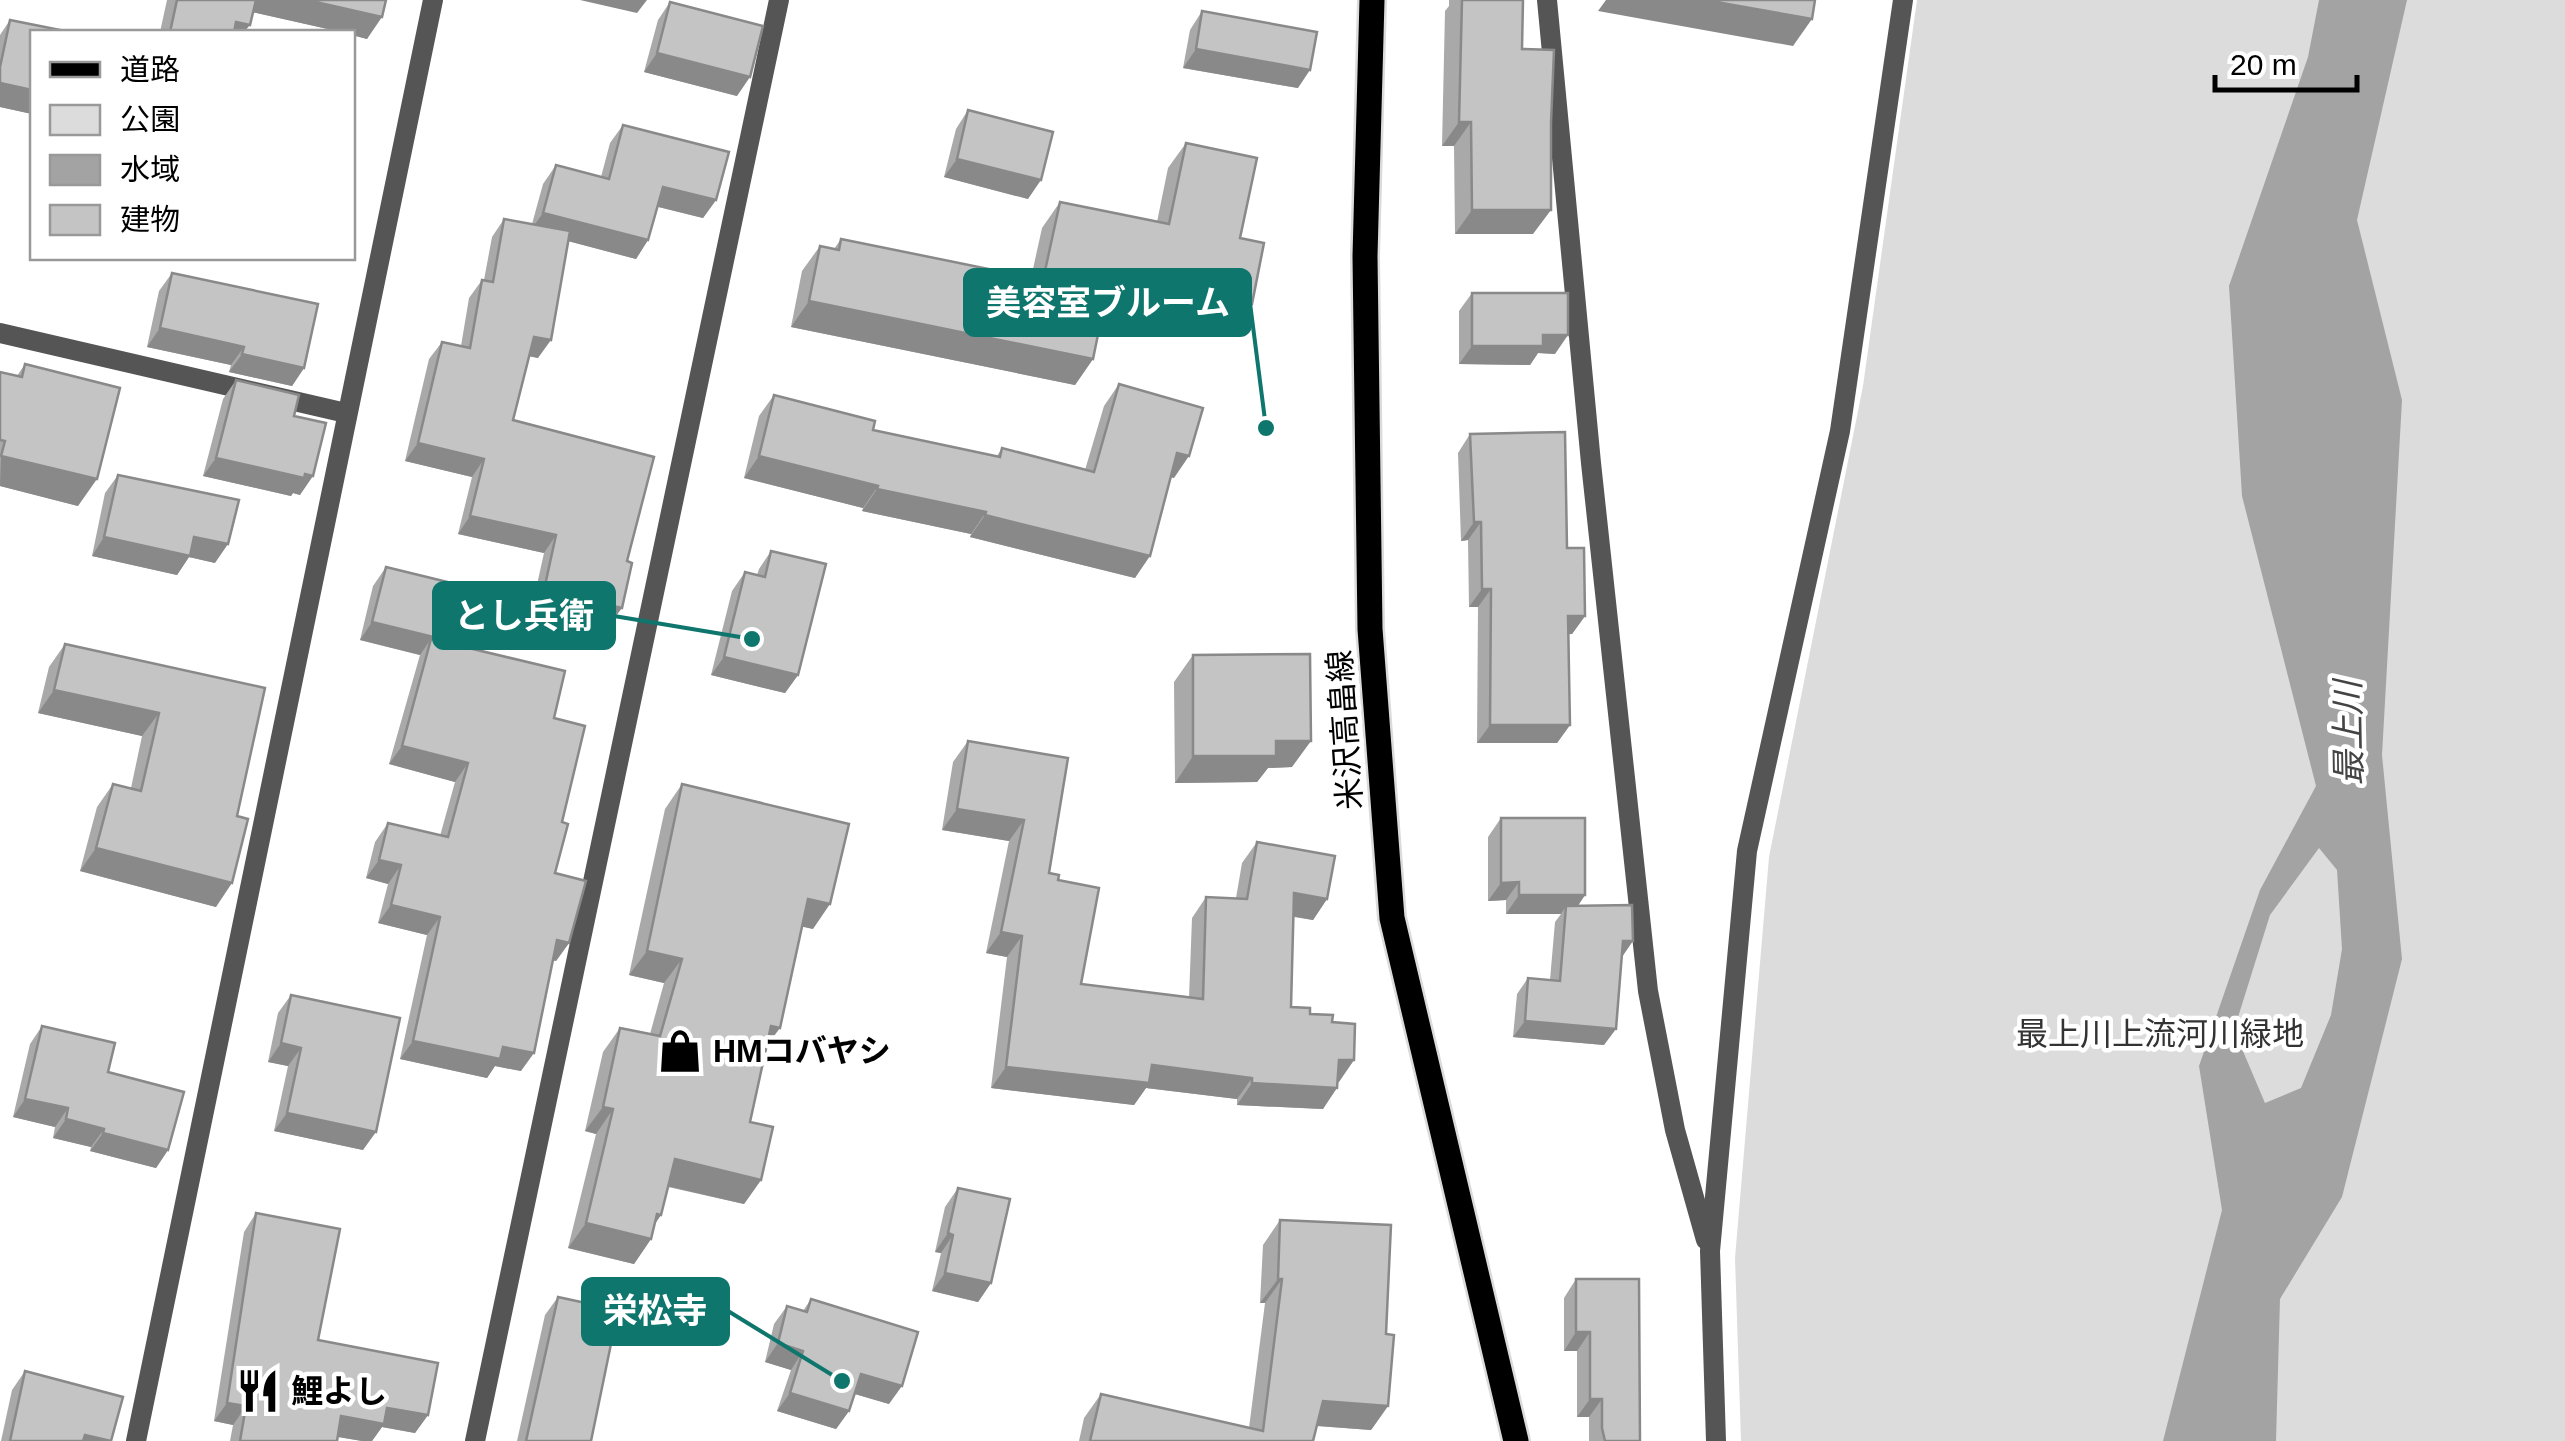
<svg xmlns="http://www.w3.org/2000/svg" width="2565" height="1441" viewBox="0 0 2565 1441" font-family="Helvetica,'Noto Sans JP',sans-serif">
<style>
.green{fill:#dcdcdc}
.water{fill:#a3a3a3;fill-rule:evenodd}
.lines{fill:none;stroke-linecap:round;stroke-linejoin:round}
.primary-casing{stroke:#dbdbdb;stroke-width:30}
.minor{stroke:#555;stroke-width:20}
.tertiary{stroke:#555;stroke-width:20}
.primary{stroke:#000;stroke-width:25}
.wall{fill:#a9a9a9}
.shaded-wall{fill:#898989}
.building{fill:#c4c4c4;stroke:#898989;stroke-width:2.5}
.labels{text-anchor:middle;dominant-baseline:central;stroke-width:9;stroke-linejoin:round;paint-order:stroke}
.street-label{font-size:32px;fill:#000;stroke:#fff}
.park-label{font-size:32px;fill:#333;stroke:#fff}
.poi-label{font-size:32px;font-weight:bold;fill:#000;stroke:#fff;text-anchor:start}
.water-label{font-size:35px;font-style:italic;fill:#444;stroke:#fff}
.leader{fill:none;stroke:#0f766e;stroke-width:4}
.callout-dot{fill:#0f766e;stroke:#fff;stroke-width:4}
.callout{fill:#0f766e;stroke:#0f766e;stroke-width:4}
.callout-label{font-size:35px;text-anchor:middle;font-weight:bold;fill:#fff}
</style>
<rect width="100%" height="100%" fill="#fff"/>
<!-- green -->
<polygon class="green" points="1917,0 2565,0 2565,1441 1741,1441 1735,1258 1769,857 1863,386"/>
<!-- water -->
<path class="water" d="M2319 0H2407L2357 220 2402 400 2382 755 2402 959 2342 1197 2280 1299 2276 1441H2163L2222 1210 2199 1066 2260 890 2316 786 2242 496 2229 286 2308 57ZM2319 848 2337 870 2342 949 2331 1015 2301 1088 2265 1103 2234 1030 2270 915Z"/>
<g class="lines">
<!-- primary casing -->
<g class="primary-casing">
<polyline id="primary" points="1372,0 1365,256 1370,629 1392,918 1516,1441"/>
</g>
<!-- minor -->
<g class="minor">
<polyline points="1547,0 1591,463 1648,991 1675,1130 1706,1240"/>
<polyline points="0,333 346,413"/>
<polyline points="1716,1441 1710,1251 1747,851 1840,431 1903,0"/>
</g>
<!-- tertiary -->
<g class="tertiary">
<polyline points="136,1441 433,0"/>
<polyline points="475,1441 779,0"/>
</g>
<!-- primary -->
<use href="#primary" class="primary"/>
</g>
<!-- wall -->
<g class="wall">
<polygon points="167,0 386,0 367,39 352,35 352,32 341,32 253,12 244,32 160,32"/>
<polygon points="1449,0 1523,0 1522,49 1533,234 1455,234 1454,146 1442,146 1445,11 1449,6"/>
<polygon points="670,2 737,96 644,72 658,20"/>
<polygon points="1202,11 1298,88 1183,68 1190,30"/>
<polygon points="10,20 32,32 32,114 0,107 0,35"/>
<polygon points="968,110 1028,199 944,177 956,129"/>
<polygon points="623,125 716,200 703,218 658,207 648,240 636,259 568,241 538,358 530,356 513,420 609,625 532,607 544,553 458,534 472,477 405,461 429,359 442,342 461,346 469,298 482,280 484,280 492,237 504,219 532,224 543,184 556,165 601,177 610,143"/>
<polygon points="1186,143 1240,238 1252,304 1234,330 1104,304 1093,359 1075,385 791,327 802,271 820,246 834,249 841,239 1031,278 1042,228 1060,202 1157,222 1168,168"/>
<polygon points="172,273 304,368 292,386 229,372 231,365 147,347 159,291"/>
<polygon points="1472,293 1555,354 1538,353 1530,365 1459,364 1459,311"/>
<polygon points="25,364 78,506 0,486 0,372 17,376"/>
<polygon points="236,380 300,495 293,493 291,496 203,476 223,399"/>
<polygon points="1119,384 1174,478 1171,477 1135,578 970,537 971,534 862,511 863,508 744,478 759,416 774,395 873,430 997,456 1002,448 1085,470 1104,406"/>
<polygon points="1470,434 1567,548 1585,616 1572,634 1569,634 1570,725 1557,743 1477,743 1478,607 1469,607 1468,540 1461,541 1458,453"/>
<polygon points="118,475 215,563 189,557 177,575 92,556 105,493"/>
<polygon points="771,551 798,675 785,693 711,675 732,591 745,572 757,575 759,569"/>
<polygon points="386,567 466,645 464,647 554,718 562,822 555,873 569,943 556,961 553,960 521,1071 495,1066 487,1078 400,1059 427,935 378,923 388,884 366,878 375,842 388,823 440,836 455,782 389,764 420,655 360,640 373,586"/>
<polygon points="65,644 265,688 216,907 80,871 97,807 113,784 131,788 142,736 38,713 49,667"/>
<polygon points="1193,655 1292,767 1268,768 1257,782 1175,783 1174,682"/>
<polygon points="968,741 1068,758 1049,873 1058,880 1081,984 1189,998 1192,918 1206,897 1236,898 1242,863 1257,842 1327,899 1313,920 1294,917 1291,1007 1332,1022 1354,1060 1338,1082 1323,1109 1237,1105 1237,1099 1146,1088 1134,1105 991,1088 1007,957 986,953 1009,841 942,830 953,762"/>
<polygon points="682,784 813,929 802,926 767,1046 750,1122 761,1180 744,1204 668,1187 661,1215 654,1225 651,1239 634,1264 568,1248 596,1134 585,1131 603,1052 620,1028 650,1034 664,983 629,975 665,809"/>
<polygon points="1501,818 1585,895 1578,906 1622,957 1604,1045 1513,1037 1517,994 1528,978 1550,980 1555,922 1561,914 1506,914 1506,900 1488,901 1488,837"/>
<polygon points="291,995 363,1150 274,1131 288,1066 268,1062 278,1013"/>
<polygon points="42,1026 108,1072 168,1150 156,1168 90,1151 91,1147 53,1138 55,1127 13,1117 30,1044"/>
<polygon points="958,1188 991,1283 978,1302 932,1291 941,1253 935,1252 945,1207"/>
<polygon points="256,1213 318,1340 428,1415 415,1433 382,1427 372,1441 362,1441 337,1437 337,1441 230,1441 233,1425 214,1421 244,1232"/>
<polygon points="1280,1220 1386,1334 1388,1406 1371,1430 1316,1426 1313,1441 1079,1441 1084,1418 1101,1394 1249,1428 1265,1303 1260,1303 1263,1245"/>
<polygon points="1576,1279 1640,1441 1589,1441 1589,1417 1577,1417 1577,1351 1564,1351 1564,1298"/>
<polygon points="558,1297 591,1441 517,1441 545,1315"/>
<polygon points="811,1299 889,1404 855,1394 849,1411 836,1429 777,1411 791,1370 765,1362 774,1324 787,1306 803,1311"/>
<polygon points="25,1371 111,1441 1,1441 12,1390"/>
</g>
<!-- shaded-wall -->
<g class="shaded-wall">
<polygon points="250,0 307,0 382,17 367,39 352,35 352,32 341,32 243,10"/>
<polygon points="580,0 647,0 637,13"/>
<polygon points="1606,0 1705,0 1812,19 1793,46 1598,11"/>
<polygon points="236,22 250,25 244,32 229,32"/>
<polygon points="1196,49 1310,70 1298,88 1183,68"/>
<polygon points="657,53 750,77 737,96 644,72"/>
<polygon points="0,83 32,90 32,114 0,107"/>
<polygon points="1459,122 1471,122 1454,146 1442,146"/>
<polygon points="957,159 1041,180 1028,199 944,177"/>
<polygon points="663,187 716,200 703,218 651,205"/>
<polygon points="1472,210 1551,210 1533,234 1455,234"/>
<polygon points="543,213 648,240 636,259 530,231"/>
<polygon points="1110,276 1252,304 1234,330 1092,302"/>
<polygon points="809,301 1093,359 1075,385 791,327"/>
<polygon points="160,328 244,347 231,365 147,347"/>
<polygon points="1543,335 1568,335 1555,354 1538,353 1530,365 1459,364 1472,346"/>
<polygon points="534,337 551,340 538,358 522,355"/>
<polygon points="242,354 304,368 292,386 229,372"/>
<polygon points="418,443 484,459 472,477 405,461"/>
<polygon points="1177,453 1189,456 1174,478 1162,475"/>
<polygon points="1,456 97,479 78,506 0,486"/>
<polygon points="759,456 878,486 863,508 744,478"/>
<polygon points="216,458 313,476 300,495 293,493 291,496 203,476"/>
<polygon points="877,489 986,512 971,534 862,511"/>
<polygon points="985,515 1150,556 1135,578 970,537"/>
<polygon points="470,516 556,535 544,553 458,534"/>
<polygon points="1474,522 1481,522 1468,540 1461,541"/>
<polygon points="104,537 194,537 228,544 215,563 189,557 177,575 92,556"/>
<polygon points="1482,589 1491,589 1478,607 1469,607"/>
<polygon points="544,590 622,608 609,625 532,607"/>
<polygon points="1568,616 1585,616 1572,634 1556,635"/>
<polygon points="372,622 466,645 453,663 431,639 420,655 360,640"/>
<polygon points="724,657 798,675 785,693 711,675"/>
<polygon points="54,690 159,713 142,736 38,713"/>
<polygon points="1490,725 1570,725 1557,743 1477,743"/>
<polygon points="1276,741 1311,741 1292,767 1268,768 1257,782 1175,783 1193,756"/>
<polygon points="402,746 468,763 455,782 389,764"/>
<polygon points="957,809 1024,820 1009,841 942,830"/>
<polygon points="96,848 232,883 216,907 80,871"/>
<polygon points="379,860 401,865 388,884 366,878"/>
<polygon points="1519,882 1506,900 1488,901 1501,883"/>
<polygon points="1294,893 1327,899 1313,920 1280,914"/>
<polygon points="1519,895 1585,895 1572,914 1566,906 1561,914 1506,914"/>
<polygon points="808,899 830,904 813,929 790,924"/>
<polygon points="391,905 440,917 427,935 378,923"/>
<polygon points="1001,932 1022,936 1007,957 986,953"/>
<polygon points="557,940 569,943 556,961 544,958"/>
<polygon points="1623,941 1633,941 1622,957"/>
<polygon points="647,951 682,959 664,983 629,975"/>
<polygon points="1525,1021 1616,1029 1604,1045 1513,1037"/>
<polygon points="771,1026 780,1028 762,1052"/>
<polygon points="413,1041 503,1047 534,1053 521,1071 495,1066 487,1078 400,1059"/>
<polygon points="281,1043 301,1048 288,1066 268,1062"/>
<polygon points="1339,1060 1354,1060 1339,1082 1324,1082"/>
<polygon points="1152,1065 1252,1078 1237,1099 1146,1088 1134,1105 991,1088 1006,1067"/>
<polygon points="1252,1083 1337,1088 1323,1109 1237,1105"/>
<polygon points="25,1099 68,1108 55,1127 13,1117"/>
<polygon points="603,1107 613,1109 596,1134 585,1131"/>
<polygon points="287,1113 376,1132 363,1150 274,1131"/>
<polygon points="66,1119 104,1129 91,1147 53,1138"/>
<polygon points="103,1133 168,1150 156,1168 90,1151"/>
<polygon points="675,1159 761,1180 744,1204 658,1184"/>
<polygon points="657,1214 661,1215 645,1238 651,1239 634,1264 568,1248 586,1223"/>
<polygon points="948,1233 953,1235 941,1253 935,1252"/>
<polygon points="945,1273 991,1283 978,1302 932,1291"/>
<polygon points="1278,1279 1282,1279 1265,1303 1260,1303"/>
<polygon points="1576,1332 1590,1332 1577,1351 1564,1351"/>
<polygon points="778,1343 803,1351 791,1370 765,1362"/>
<polygon points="861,1374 902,1386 889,1404 848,1392"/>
<polygon points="790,1393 849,1411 836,1429 777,1411"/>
<polygon points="1590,1399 1602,1399 1589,1417 1577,1417"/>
<polygon points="1323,1401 1388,1406 1371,1430 1306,1425"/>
<polygon points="227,1403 246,1406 233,1425 214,1421"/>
<polygon points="387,1408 428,1415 415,1433 382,1427 372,1441 362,1441 328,1435 341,1416"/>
<polygon points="85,1435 108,1441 80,1441"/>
</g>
<!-- building -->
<g class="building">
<polygon points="177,0 256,0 250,25 236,22 234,32 170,32"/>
<polygon points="307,0 386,0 382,17"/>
<polygon points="1462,0 1523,0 1522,49 1554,50 1551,123 1551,210 1472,210 1471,122 1459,122"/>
<polygon points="1705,0 1815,0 1812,19"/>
<polygon points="670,2 763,26 750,77 657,53"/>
<polygon points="1202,11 1317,32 1310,70 1196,49"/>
<polygon points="10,20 70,32 32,32 32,90 0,83 0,67"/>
<polygon points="968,110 1053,132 1041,180 957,159"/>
<polygon points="623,125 729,152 716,200 663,187 648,240 543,213 556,165 609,179"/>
<polygon points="1186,143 1257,158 1240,238 1264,243 1252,304 1110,276 1093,359 809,301 820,246 839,250 841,239 1043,280 1060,202 1169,224"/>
<polygon points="504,219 570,231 551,340 534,337 513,420 654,457 627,561 632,563 622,608 544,590 556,535 470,516 484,459 418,443 442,342 470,348 482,280 493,282"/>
<polygon points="172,273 318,304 304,368 242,354 244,347 160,328"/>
<polygon points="1472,293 1568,293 1568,335 1543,335 1543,346 1472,346"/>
<polygon points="25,364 120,388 97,479 1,456 5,441 0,440 0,372 22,377"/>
<polygon points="236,380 299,395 294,416 326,423 313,476 305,474 304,478 216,458"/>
<polygon points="1119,384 1203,408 1189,456 1177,453 1150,556 985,515 986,512 877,489 878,486 759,456 774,395 875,421 873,430 1000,457 1002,448 1094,472"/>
<polygon points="1565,432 1567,548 1584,548 1585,616 1568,616 1570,725 1490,725 1491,589 1482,589 1481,522 1474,522 1470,434"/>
<polygon points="118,475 239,500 228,544 194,537 190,556 104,537"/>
<polygon points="771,551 826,564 798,675 724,657 745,572 765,577"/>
<polygon points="386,567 480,590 466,645 372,622"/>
<polygon points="431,639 565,671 554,718 585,726 562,822 568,824 555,873 586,881 569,943 557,940 534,1053 503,1047 500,1059 413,1041 440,917 391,905 401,865 379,860 388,823 448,837 468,763 402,746"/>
<polygon points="65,644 265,688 237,816 248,819 232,883 96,848 113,784 141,791 159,713 54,690"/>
<polygon points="1310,654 1311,741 1276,741 1276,756 1193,756 1193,655"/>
<polygon points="968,741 1068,758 1049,873 1059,875 1058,880 1099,888 1081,984 1203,999 1206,897 1247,899 1257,842 1335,856 1327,899 1294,893 1291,1007 1310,1008 1310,1014 1333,1015 1332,1022 1355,1024 1354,1060 1339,1060 1337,1088 1252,1083 1252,1078 1152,1065 1149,1083 1006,1067 1022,936 1001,932 1024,820 957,809"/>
<polygon points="682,784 849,824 830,904 808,899 780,1028 771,1026 750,1122 773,1127 761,1180 675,1159 661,1215 657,1214 651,1239 586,1223 613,1109 603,1107 620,1028 660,1036 682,959 647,951"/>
<polygon points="1501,818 1585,818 1585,895 1519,895 1519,882 1501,883"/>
<polygon points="1632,905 1633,941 1623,941 1616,1029 1525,1021 1528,978 1560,981 1566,906"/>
<polygon points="291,995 400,1018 376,1132 287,1113 301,1048 281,1043"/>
<polygon points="42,1026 115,1043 108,1072 184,1092 168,1150 103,1133 104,1129 66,1119 68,1108 25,1099"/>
<polygon points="958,1188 1010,1199 991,1283 945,1273 953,1235 948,1233"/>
<polygon points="256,1213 340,1229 318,1340 438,1363 428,1415 387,1408 384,1424 341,1416 337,1441 240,1441 246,1406 227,1403"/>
<polygon points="1280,1220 1391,1225 1386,1334 1394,1335 1388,1406 1323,1401 1313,1441 1090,1441 1101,1394 1263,1431 1282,1279 1278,1279"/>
<polygon points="1576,1279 1639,1279 1640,1441 1605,1441 1602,1428 1602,1399 1590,1399 1590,1332 1576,1332"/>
<polygon points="558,1297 618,1310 591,1441 526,1441"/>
<polygon points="811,1299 918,1332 902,1386 861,1374 849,1411 790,1393 803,1351 778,1343 787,1306 807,1312"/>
<polygon points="25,1371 123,1397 111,1441 85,1435 83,1441 10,1441"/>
</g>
<!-- icons -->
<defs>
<g id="shop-bare" transform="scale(3.45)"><path d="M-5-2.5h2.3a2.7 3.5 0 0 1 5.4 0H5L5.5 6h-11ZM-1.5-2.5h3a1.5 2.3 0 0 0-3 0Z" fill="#000" stroke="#fff" stroke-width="2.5" paint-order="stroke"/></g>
<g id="restaurant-bare" transform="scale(3.45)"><path d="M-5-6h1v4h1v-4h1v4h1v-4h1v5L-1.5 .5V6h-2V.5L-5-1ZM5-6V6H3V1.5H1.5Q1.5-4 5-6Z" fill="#000" stroke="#fff" stroke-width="2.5" paint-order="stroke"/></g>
</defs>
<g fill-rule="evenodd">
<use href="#shop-bare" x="680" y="1051"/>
<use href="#restaurant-bare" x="258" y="1391"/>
</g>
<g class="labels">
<!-- street labels -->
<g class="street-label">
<text transform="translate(1345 730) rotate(-94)">米沢高畠線</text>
</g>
<!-- park labels -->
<g class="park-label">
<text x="2160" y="1034">最上川上流河川緑地</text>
</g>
<!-- poi labels -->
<g class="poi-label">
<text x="713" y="1051">HMコバヤシ</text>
<text x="291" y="1391">鯉よし</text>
</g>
<!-- water labels -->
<g class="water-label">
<text transform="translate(2348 733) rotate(-91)">最上川</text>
</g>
</g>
<!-- callouts -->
<path class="leader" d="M1266 428L1250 303M752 639L614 616M842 1381L728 1311"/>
<g class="callout-dot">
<circle cx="1266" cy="428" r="10"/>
<circle cx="752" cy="639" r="10"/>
<circle cx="842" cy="1381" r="10"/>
</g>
<g class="callout">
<rect x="965" y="270" width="285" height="65" rx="10"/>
<rect x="434" y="583" width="180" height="65" rx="10"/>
<rect x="583" y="1279" width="145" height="65" rx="10"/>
</g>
<g class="callout-label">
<text x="1108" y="315">美容室ブルーム</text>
<text x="524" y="628">とし兵衛</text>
<text x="655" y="1323">栄松寺</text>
</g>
<!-- legend -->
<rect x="30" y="30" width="325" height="230" fill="#ffffff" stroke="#999999" stroke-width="2.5"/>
<rect x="50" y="62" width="50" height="15" fill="#000000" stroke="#999999" stroke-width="2.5"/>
<text x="120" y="80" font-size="30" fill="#000000">道路</text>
<rect x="50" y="105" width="50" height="30" fill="#dcdcdc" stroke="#999999" stroke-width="2.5"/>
<text x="120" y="130" font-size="30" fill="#000000">公園</text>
<rect x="50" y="155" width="50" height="30" fill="#a3a3a3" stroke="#999999" stroke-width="2.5"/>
<text x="120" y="180" font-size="30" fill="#000000">水域</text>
<rect x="50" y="205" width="50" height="30" fill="#c4c4c4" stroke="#999999" stroke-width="2.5"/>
<text x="120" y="230" font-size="30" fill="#000000">建物</text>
<!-- scale -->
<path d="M2215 75v15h142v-15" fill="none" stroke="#000000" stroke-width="5"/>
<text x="2230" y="75" font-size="30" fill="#000000" stroke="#ffffff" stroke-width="8" paint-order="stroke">20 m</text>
</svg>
